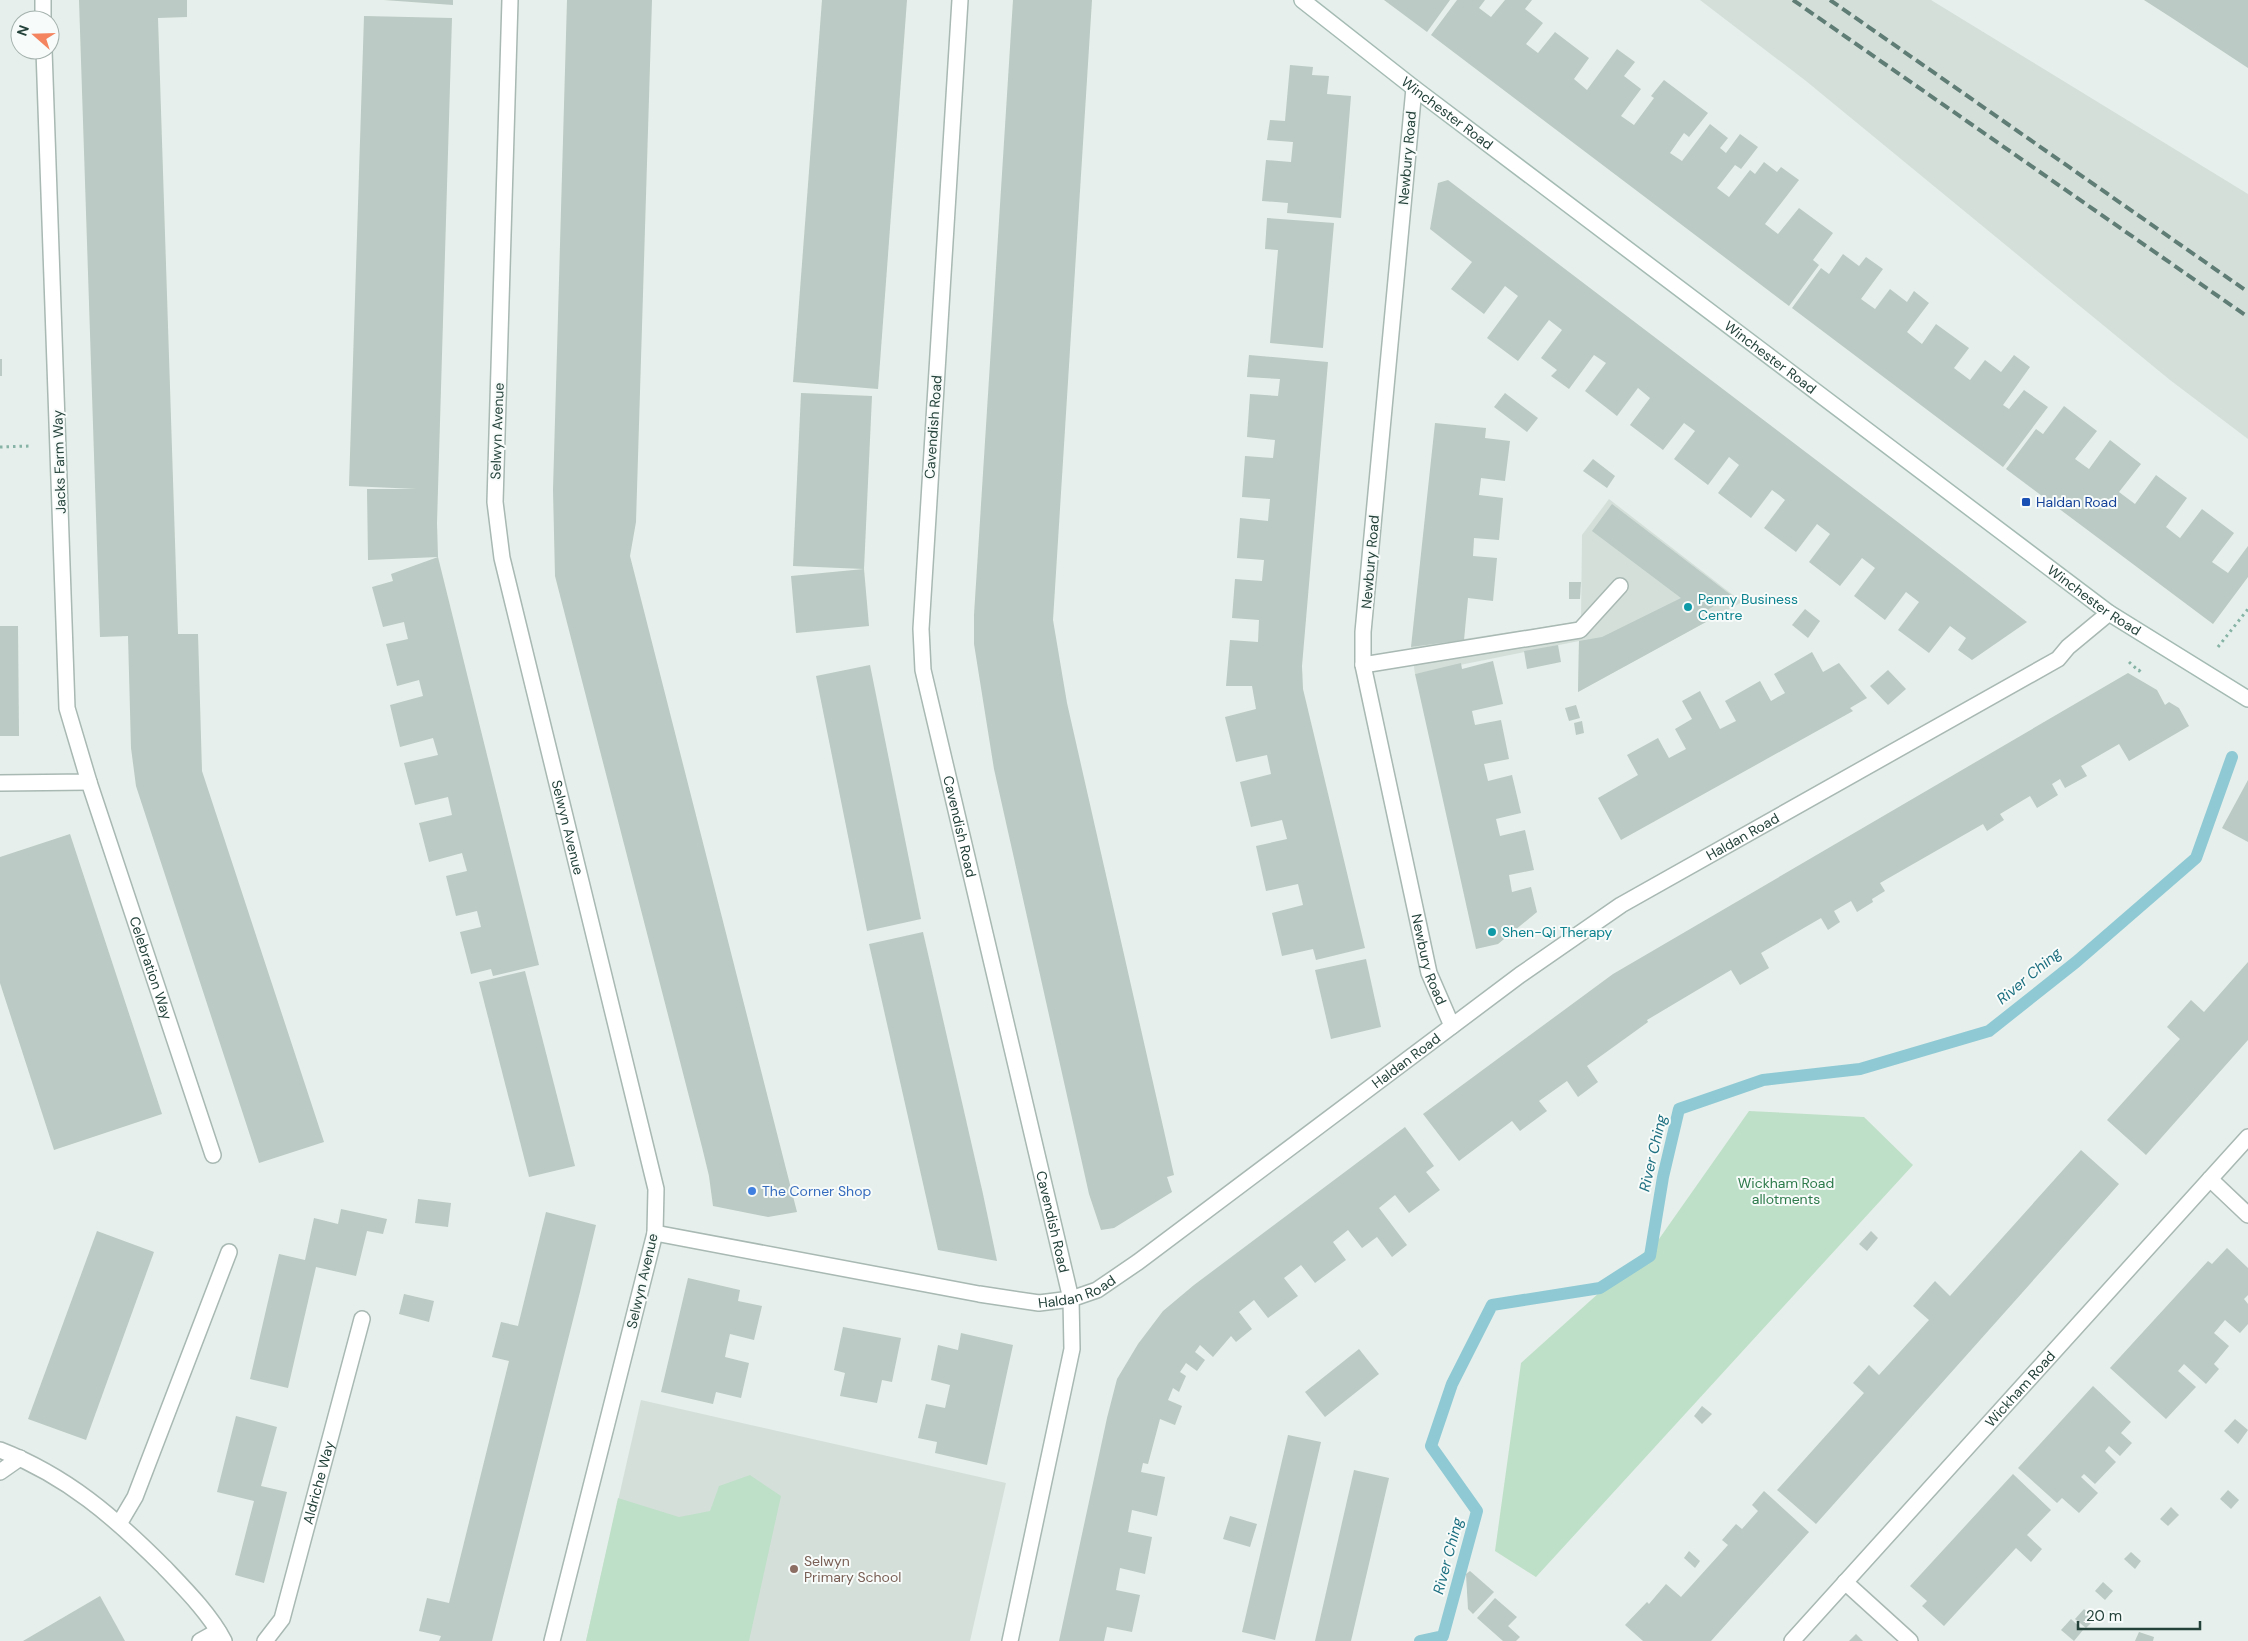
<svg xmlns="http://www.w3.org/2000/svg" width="2248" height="1641" viewBox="0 0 2248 1641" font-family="'DM Sans',sans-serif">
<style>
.built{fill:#d4dfda}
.green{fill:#bfe0c8}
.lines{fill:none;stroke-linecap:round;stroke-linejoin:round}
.stream{stroke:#8ec9d4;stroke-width:12}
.building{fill:#bbcac4}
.service-casing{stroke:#a8b8b2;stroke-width:18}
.minor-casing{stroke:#a8b8b2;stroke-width:18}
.secondary-casing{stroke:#a4bbb3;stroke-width:18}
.path{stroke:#86b3a5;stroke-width:3;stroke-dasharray:2.5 4;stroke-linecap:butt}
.service{stroke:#fff;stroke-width:15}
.minor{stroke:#fff;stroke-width:15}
.secondary{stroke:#fff;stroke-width:15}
.rail{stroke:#5f7d75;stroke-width:4;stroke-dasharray:10 5;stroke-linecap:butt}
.transit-dot{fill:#1a4fb4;stroke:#f7fbf9;stroke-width:2}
.culture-dot{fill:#0f9aa8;stroke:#f7fbf9;stroke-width:2}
.shop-dot{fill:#3f7fe0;stroke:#f7fbf9;stroke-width:2}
.education-dot{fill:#8d6e63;stroke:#f7fbf9;stroke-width:2}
.labels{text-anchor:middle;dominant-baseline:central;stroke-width:4;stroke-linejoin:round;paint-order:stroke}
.street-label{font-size:14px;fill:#24423a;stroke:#f7fbf9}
.transit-label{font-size:14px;fill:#164399;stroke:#f7fbf9;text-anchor:start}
.culture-label{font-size:14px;fill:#0d838f;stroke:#f7fbf9;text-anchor:start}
.park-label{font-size:14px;fill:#2d7a4b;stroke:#f7fbf9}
.shop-label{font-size:14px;fill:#366cbe;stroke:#f7fbf9;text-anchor:start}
.education-label{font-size:14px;fill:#785e54;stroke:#f7fbf9;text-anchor:start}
.water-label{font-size:15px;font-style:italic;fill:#1c6f80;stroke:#f7fbf9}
</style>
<rect width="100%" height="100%" fill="#e6efeb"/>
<!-- built -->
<g class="built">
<polygon points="1700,0 1931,0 2248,194 2248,439 2170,380 1806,81"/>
<polygon points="1609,499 1742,602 1578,692 1579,641 1415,674 1411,647 1581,621 1582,535"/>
<polygon points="641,1400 1006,1483 970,1641 586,1641"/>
</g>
<!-- green -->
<g class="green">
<polygon points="1749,1111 1864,1117 1913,1165 1536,1577 1495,1551 1521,1363 1659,1239"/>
<polygon points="750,1475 781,1496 749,1641 586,1641 618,1498 679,1517 710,1511 719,1486"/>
</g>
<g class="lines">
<!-- stream -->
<polyline class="stream" points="1420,1641 1443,1636 1477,1511 1431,1446 1452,1384 1492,1305 1600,1288 1650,1256 1663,1177 1679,1109 1763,1080 1860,1069 1989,1031 2076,962 2196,858 2232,757"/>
</g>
<!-- building -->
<g class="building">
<polygon points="79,0 187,0 187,17 158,18 178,634 198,634 202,771 324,1142 259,1163 136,786 131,748 128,636 100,637"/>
<polygon points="384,0 453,0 453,5"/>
<polygon points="567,0 652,0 636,522 630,556 797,1212 768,1217 713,1206 709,1176 702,1147 555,576 553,490"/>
<polygon points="822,0 907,0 878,389 793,382"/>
<polygon points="1013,0 1092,0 1053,620 1067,703 1174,1175 1167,1177 1172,1192 1114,1228 1101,1230 1089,1194 994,769 974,644 974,615"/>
<polygon points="1384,0 1450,0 1427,32"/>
<polygon points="1457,0 1485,0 1479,8 1491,17 1505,0 1532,0 1525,9 1543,23 1526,44 1538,53 1555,32 1589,58 1574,79 1587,90 1617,49 1635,62 1624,76 1641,89 1621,116 1634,125 1654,98 1651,96 1664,80 1708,113 1689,137 1684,133 1670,153 1682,161 1710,124 1728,138 1720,148 1726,153 1740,134 1758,147 1741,169 1735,165 1717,188 1729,197 1750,170 1755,174 1764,162 1777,172 1781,167 1799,180 1765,224 1778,234 1799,208 1833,233 1813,260 1819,265 1789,306 1431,35"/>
<polygon points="2144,0 2248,0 2248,68 2172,18"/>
<polygon points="364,16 452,18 437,523 438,557 539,965 493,976 491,969 471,974 460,932 481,927 477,911 456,916 446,876 467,871 462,853 429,862 419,823 452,815 448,797 415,805 404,763 438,755 433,738 400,747 390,705 423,696 419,680 397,686 386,644 408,639 406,631 404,622 383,627 372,587 393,581 391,574 438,557 368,560 367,489 417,489 349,486"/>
<polygon points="1290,65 1313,67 1312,75 1329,76 1327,94 1351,96 1341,218 1287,213 1288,203 1262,201 1266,160 1291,162 1293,142 1267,140 1270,120 1285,121"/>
<polygon points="1448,180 1899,523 2027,622 1972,660 1958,650 1966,638 1950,626 1929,653 1898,630 1919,602 1906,592 1885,620 1854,596 1875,568 1862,558 1840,586 1809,562 1830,534 1817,524 1796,552 1764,528 1785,500 1779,495 1772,490 1751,518 1718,493 1739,465 1729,457 1708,485 1674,459 1695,431 1684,423 1663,450 1630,425 1650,398 1638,388 1617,416 1585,391 1606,363 1594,355 1569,389 1551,376 1557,370 1541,358 1562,330 1549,320 1518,361 1487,338 1518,296 1505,286 1484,314 1451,289 1472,262 1430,229 1438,183"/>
<polygon points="1267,218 1334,223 1323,348 1270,343 1278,250 1265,249"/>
<polygon points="1843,254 1859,266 1866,257 1883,269 1861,299 1875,309 1890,289 1907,302 1914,291 1929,303 1907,332 1922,344 1936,324 1969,348 1954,368 1970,380 1985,360 2001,372 2014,355 2030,367 2003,405 2009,409 2024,390 2048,407 2003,467 1792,308 1821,268 1829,274"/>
<polygon points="1249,355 1328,362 1302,666 1303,689 1365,948 1316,960 1313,949 1282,956 1272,913 1303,905 1298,884 1266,891 1256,846 1287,839 1282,820 1251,827 1240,782 1271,774 1267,755 1236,762 1225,717 1256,709 1252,686 1226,686 1230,640 1258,642 1259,620 1232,618 1235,579 1262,581 1264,560 1237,558 1240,518 1268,521 1270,499 1242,497 1245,456 1273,458 1275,440 1247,437 1250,394 1278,396 1280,379 1247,377"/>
<rect x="0" y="359" width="2" height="17"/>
<polygon points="801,393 872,396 864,569 793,566"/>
<polygon points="1505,393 1538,418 1527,432 1494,407"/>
<polygon points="2064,406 2097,431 2075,459 2089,469 2110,440 2141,464 2119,492 2135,504 2156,475 2172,487 2187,498 2166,527 2180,538 2202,509 2234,533 2212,562 2228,573 2248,546 2248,577 2213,624 2006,469 2036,429 2043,434"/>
<polygon points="1435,423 1486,428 1485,438 1510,441 1505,481 1481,478 1479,495 1503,498 1499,540 1474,538 1473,556 1497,558 1493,601 1468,598 1464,640 1411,647"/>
<polygon points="1593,459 1615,476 1607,488 1583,471"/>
<polygon points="1612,504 1731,595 1700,615 1706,622 1578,692 1579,641 1602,637 1681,598 1592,531"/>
<polygon points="864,569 869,626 796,633 791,576"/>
<polygon points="1569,582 1581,582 1580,599 1569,599"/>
<polygon points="1805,609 1820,621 1808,638 1792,625"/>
<polygon points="0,626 18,626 19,736 0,736"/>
<polygon points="1558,645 1561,662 1527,669 1524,651"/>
<polygon points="1812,652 1823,672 1839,663 1867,698 1850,708 1853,711 1621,840 1598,798 1638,775 1627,755 1658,738 1669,758 1686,749 1675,729 1692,719 1682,701 1700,691 1720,729 1736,721 1725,701 1760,681 1771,701 1785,693 1774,674"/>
<polygon points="1493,661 1503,704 1472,711 1475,725 1501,720 1509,759 1484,764 1488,781 1512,775 1521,813 1496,819 1500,836 1525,830 1534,870 1509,875 1512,892 1531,887 1537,912 1498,944 1476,949 1415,674 1461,663 1462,669"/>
<polygon points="870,665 921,919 867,931 816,676"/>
<polygon points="1888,670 1906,689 1888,705 1870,686"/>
<polygon points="2128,673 2157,690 2165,705 2169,702 2179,708 2189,726 2129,761 2119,744 2081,766 2087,776 2065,788 2060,779 2052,784 2058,795 2037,808 2030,796 2000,814 2004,820 1987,831 1983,824 1880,883 1885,891 1872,899 1873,902 1857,912 1851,901 1834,911 1840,922 1828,930 1821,918 1761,953 1769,968 1740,985 1731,970 1647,1020 1648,1022 1587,1066 1598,1082 1578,1097 1567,1081 1539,1101 1547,1111 1520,1131 1512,1121 1459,1161 1423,1114 1613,974"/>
<polygon points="1576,705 1580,718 1569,721 1565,708"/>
<polygon points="1582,721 1584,733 1576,735 1574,723"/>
<polygon points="2248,780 2248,842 2222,828"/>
<polygon points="70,834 162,1114 54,1150 0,983 0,857"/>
<polygon points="923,932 983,1194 997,1261 938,1250 869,944"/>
<polygon points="1366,959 1381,1027 1331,1039 1315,970"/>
<polygon points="2248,962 2248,1040 2146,1155 2107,1120 2180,1039 2167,1027 2191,1000 2204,1012"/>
<polygon points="525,971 575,1166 529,1177 479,982"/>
<polygon points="1405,1127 1434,1166 1426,1172 1440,1190 1409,1213 1395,1195 1379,1208 1407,1245 1392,1257 1377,1237 1362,1248 1348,1230 1333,1242 1346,1260 1315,1283 1301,1265 1284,1278 1298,1296 1268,1318 1254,1300 1239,1312 1252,1329 1236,1342 1231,1336 1213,1357 1200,1345 1195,1352 1205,1360 1197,1371 1186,1363 1180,1372 1186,1376 1179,1392 1173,1388 1168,1400 1182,1406 1175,1425 1160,1419 1148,1464 1143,1463 1141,1472 1165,1477 1157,1516 1132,1510 1128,1532 1152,1537 1145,1574 1120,1568 1116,1590 1140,1595 1132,1632 1107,1627 1104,1641 1059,1641 1107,1418 1117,1379 1138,1344 1163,1311 1194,1285"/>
<polygon points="2081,1150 2119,1184 1816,1524 1777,1490 1864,1393 1853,1383 1869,1365 1879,1375 1929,1320 1913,1306 1935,1281 1950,1296"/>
<polygon points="418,1199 451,1203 448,1227 415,1223"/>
<polygon points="341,1209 387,1219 383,1234 367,1231 356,1276 316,1267 288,1388 250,1379 279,1254 305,1260 314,1218 338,1224"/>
<polygon points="546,1212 596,1225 580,1292 492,1641 439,1641 441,1636 419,1631 427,1598 449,1603 509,1361 492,1357 501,1322 518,1326"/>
<polygon points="97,1231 154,1252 86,1440 28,1419"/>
<polygon points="1871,1231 1878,1238 1867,1251 1859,1244"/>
<polygon points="2227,1248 2248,1268 2248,1295 2244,1299 2248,1304 2248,1324 2240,1333 2225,1320 2214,1333 2229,1346 2214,1364 2219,1369 2206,1384 2184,1364 2178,1371 2196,1387 2166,1419 2110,1368 2208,1261 2212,1264"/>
<polygon points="688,1278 740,1290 738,1301 762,1306 754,1340 730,1334 727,1347 725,1357 749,1363 741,1398 716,1392 713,1404 661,1392"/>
<polygon points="404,1294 434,1301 429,1322 399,1314"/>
<polygon points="843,1327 901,1338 892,1382 882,1380 877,1403 840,1396 845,1373 834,1370"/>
<polygon points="961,1333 1013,1345 987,1465 935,1453 937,1442 918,1438 926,1404 945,1408 950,1385 931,1380 938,1345 958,1350"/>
<polygon points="1359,1349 1379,1374 1325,1417 1305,1392"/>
<polygon points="2093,1386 2131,1422 2121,1433 2132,1443 2120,1456 2109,1446 2105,1451 2116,1462 2095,1484 2084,1474 2081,1477 2098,1493 2079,1513 2062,1498 2057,1503 2018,1468"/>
<polygon points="1702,1406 1712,1414 1702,1424 1694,1416"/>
<polygon points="236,1416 277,1427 261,1486 287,1492 264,1583 235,1575 254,1501 217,1492"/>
<polygon points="2235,1419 2248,1430 2238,1444 2224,1431"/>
<polygon points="1288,1435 1321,1442 1275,1640 1242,1632"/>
<polygon points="1354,1470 1389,1478 1351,1641 1315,1641"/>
<polygon points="2013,1474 2051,1510 2027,1535 2042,1549 2031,1562 2016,1548 1944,1626 1922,1606 1927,1601 1910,1586"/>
<polygon points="2228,1490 2239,1500 2231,1509 2220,1499"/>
<polygon points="1764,1491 1809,1532 1711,1641 1643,1641 1625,1625 1647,1602 1649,1604 1666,1584 1681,1597 1728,1545 1722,1540 1736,1524 1742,1529 1758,1511 1752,1505"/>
<polygon points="2171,1507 2179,1515 2168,1526 2160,1519"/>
<polygon points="1230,1516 1257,1524 1250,1547 1223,1539"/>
<polygon points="1689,1551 1700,1561 1695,1568 1684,1558"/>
<polygon points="2131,1552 2141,1561 2135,1569 2124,1559"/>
<polygon points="1470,1571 1494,1592 1473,1614 1468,1609 1466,1574"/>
<polygon points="2103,1582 2113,1591 2105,1600 2095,1591"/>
<polygon points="100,1596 125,1641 23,1641"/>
<polygon points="1495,1598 1517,1617 1508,1626 1520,1637 1516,1641 1503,1641 1477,1618"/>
<polygon points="2084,1609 2095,1619 2086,1628 2075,1619"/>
<polygon points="2071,1619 2083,1630 2074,1641 2061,1630"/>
<polygon points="2139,1632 2154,1637 2153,1641 2135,1641"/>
<polygon points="1856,1634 1863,1641 1849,1641"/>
</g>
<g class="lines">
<!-- service casing -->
<g class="service-casing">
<g id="service">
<polyline points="1363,665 1580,630 1620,586"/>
<polyline points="119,1524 135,1497 229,1252"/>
<polyline points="200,1641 218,1631"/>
</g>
</g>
<!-- minor casing -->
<g class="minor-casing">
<g id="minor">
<polyline points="43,0 43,20"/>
<path id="s1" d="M510 0 495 502 502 558 656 1189 655 1233 552 1641"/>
<path id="s2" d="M960 0 921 629 923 670 1071 1299 1072 1349 1010 1641"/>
<path id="s3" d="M1414 88 1363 632V665L1429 973 1452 1026"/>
<path id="s4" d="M89 782 213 1155"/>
<polyline points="0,783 89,782 67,708 44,50"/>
<polyline points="2210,1179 2248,1215"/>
<path id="s5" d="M655 1233 979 1294 1039 1303 1071 1299 1097 1290 1138 1262 1520 975 1621 905 2058 659 2068 647 2109 613"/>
<path d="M0 1450C67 1476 114 1517 164 1567 185 1589 210 1614 224 1641"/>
<polyline points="0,1472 20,1458"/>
<polyline points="1845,1582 1910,1641"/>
<path id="s6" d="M265 1641 282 1619 362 1319"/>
<path id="s7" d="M1792 1641 2248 1137"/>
</g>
</g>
<!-- secondary casing -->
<g class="secondary-casing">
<g id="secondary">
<path id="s8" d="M1302 0 1414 88 2109 613 2248 699"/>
</g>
</g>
<!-- path -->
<g class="path">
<polyline points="0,447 30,446"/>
<polyline points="2218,647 2248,609"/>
<polyline points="2129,662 2139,671 2143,667"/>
</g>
<!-- service -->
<use href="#service" class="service"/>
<!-- minor -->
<use href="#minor" class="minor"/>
<!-- secondary -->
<use href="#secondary" class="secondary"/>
<!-- rail -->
<g class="rail">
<polyline points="1793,0 2248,317"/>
<polyline points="1830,0 2248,292"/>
</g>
</g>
<!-- markers -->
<rect class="transit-dot" x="2021" y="497" width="10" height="10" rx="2.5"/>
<g class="culture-dot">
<circle cx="1688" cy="607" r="5"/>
<circle cx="1492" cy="932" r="5"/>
</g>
<circle class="shop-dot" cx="752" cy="1191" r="5"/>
<circle class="education-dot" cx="794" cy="1569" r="5"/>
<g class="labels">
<!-- street labels -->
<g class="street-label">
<text stroke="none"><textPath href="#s8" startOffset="184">Winchester Road</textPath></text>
<text transform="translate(1407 158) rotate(-85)">Newbury Road</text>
<text stroke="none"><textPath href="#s8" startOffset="589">Winchester Road</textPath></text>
<text transform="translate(933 427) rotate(-86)">Cavendish Road</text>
<text transform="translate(497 431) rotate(-88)">Selwyn Avenue</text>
<text transform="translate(59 462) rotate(-92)">Jacks Farm Way</text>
<text transform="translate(1370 562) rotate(-85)">Newbury Road</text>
<text stroke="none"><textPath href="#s8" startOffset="994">Winchester Road</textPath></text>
<text stroke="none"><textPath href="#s1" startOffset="836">Selwyn Avenue</textPath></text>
<text stroke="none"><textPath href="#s2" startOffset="832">Cavendish Road</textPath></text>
<text stroke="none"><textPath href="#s5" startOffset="1240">Haldan Road</textPath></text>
<text stroke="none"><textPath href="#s3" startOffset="881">Newbury Road</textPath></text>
<text stroke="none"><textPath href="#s4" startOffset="196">Celebration Way</textPath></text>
<text stroke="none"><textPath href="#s5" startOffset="835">Haldan Road</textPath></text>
<text stroke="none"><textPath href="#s2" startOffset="1238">Cavendish Road</textPath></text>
<text transform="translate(642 1281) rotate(-77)">Selwyn Avenue</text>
<text stroke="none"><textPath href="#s5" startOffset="430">Haldan Road</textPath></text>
<text stroke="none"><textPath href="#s7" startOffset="340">Wickham Road</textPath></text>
<text stroke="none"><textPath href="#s6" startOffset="169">Aldriche Way</textPath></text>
</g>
<!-- transit labels -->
<g class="transit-label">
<text x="2036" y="502">Haldan Road</text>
</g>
<!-- culture labels -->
<g class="culture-label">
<text x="1698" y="599">Penny Business<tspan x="1698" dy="16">Centre</tspan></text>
<text x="1502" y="932">Shen-Qi Therapy</text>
</g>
<!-- park labels -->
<g class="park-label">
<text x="1786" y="1183">Wickham Road<tspan x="1786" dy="16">allotments</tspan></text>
</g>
<!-- shop labels -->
<g class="shop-label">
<text x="762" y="1191">The Corner Shop</text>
</g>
<!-- education labels -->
<g class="education-label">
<text x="804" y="1561">Selwyn<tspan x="804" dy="16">Primary School</tspan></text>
</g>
<!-- water labels -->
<g class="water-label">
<text transform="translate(2029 976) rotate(-40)">River Ching</text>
<text transform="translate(1653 1153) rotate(-77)">River Ching</text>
<text transform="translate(1448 1556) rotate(-75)">River Ching</text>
</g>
</g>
<!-- north arrow -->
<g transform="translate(35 35) rotate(290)"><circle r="24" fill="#f7fbf9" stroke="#a3b1ad"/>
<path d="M0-4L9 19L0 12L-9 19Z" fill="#f4845f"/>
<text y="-8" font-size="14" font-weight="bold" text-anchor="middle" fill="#24423a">N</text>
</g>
<!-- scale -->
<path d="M2078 1621v8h122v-8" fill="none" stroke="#24423a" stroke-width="2.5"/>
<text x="2086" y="1621" font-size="15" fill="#24423a" stroke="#f7fbf9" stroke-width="4" paint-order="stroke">20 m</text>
</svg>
